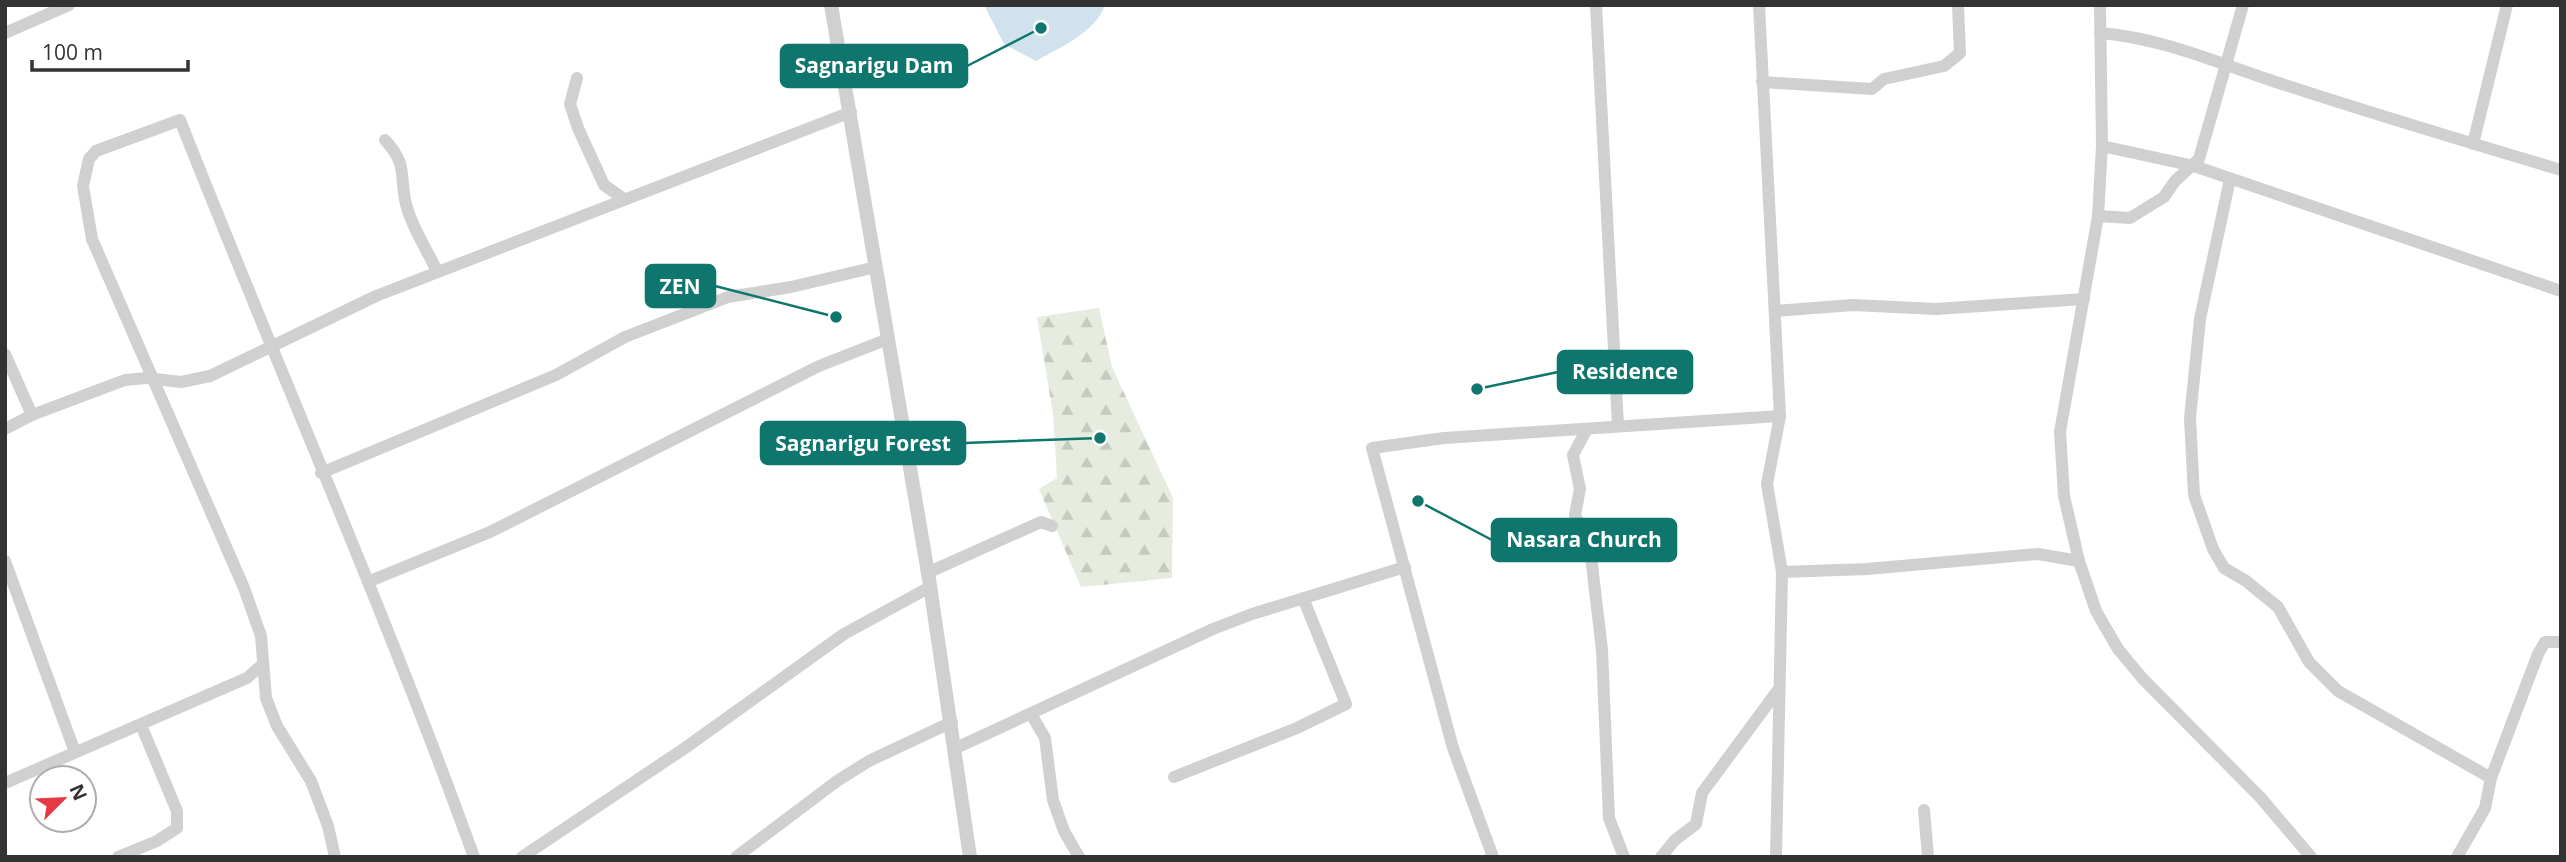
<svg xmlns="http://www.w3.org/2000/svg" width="2566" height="862" viewBox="0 0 2566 862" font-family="'Open Sans',sans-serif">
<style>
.forest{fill:url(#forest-firs)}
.water{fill:#cfe2ee}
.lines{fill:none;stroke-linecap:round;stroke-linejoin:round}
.minor{stroke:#d0d0d0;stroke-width:12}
.tertiary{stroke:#d0d0d0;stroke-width:14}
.leader{fill:none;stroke:#0f766e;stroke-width:2.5}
.callout-dot{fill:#0f766e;stroke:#fff;stroke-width:2.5}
.callout{fill:#0f766e;stroke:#0f766e;stroke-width:2.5}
.callout-label{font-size:21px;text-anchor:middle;font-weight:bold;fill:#fff}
</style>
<defs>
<pattern id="forest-firs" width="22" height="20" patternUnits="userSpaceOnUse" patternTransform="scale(1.75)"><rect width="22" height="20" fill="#e6ecdf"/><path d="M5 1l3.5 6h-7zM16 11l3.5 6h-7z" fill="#c6cbc0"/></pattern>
</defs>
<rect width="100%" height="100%" fill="#fff"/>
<!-- forest -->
<polygon class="forest" points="1099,308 1112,367 1173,498 1172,578 1081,587 1039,489 1057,478 1053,414 1037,317"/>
<!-- water -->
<path class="water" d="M984 5H1105C1096 32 1059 48 1036 61L1004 44Z"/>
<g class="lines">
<!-- minor -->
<g class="minor">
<polyline points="1596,5 1618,426"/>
<polyline points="1759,5 1780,416 1767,484 1782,572 1776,857"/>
<polyline points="5,33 69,5"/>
<path d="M2100 33C2163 38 2220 64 2279 83 2373 114 2467 142 2561 170"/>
<polyline points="577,78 570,104 578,128 604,185 624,199"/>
<polyline points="1762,82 1872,89 1884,79 1944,66 1960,53 1958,5"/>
<path d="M385 140C407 164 400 173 405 200 410 224 427 250 437 271"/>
<polyline points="2473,144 2507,5"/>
<polyline points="2102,146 2194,166 2561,291"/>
<polyline points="2230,179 2200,319 2190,418 2194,495 2213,549 2224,568 2246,581 2278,607 2309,662 2338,691 2491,778"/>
<polyline points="2098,216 2102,146 2100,5"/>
<polyline points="1775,311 1853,305 1936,309 2084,299"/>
<polyline points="5,354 32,415"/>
<polyline points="5,429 32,415 125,380 146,378 181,382 210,376 376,296 851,112"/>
<polyline points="1587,429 1573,455 1580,489 1575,515 1590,548 1602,650 1609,818 1624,857"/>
<polyline points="321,473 556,375 625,337 728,297 791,287 876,267"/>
<polyline points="5,561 75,752"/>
<polyline points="2079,561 2064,496 2060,432 2098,216 2130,218 2164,197 2175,181 2199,159 2243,5"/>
<polyline points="1782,572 1867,569 2038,554 2079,561 2096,611 2118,649 2143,679 2260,797 2311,857"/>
<polyline points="927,573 1041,522 1052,526"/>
<polyline points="370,581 490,532 819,366 888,339"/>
<polyline points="1031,714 1045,738 1053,800 1064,831 1079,857"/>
<polyline points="956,748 1213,629 1252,614 1405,567"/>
<polyline points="1174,777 1297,728 1346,704 1303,598"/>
<polyline points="5,783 247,678 263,664"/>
<polyline points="1924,810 1928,857"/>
<polyline points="118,857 157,841 177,828 177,811 141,725"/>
<path d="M335 857 328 826 311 781 277 726 266 698 261 636 244 588 92 239 83 186 89 159 96 151 180 120C277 366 384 608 474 857"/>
<polyline points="522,857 685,748 844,634 930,587"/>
<polyline points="736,857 837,781 869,761 952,722"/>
<polyline points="1493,857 1453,748 1372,448 1444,438 1780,416"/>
<polyline points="1661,857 1675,840 1696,824 1702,793 1778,690"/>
<polyline points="2457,857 2485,808 2491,778 2538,654 2545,642 2561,642"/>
</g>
<!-- tertiary -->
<polyline class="tertiary" points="831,5 929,579 970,857"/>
</g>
<!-- callouts -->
<path class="leader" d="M1041 28L967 66M836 317L715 286M1477 389L1558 372M1100 438L965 443M1418 501L1492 540"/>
<g class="callout-dot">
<circle cx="1041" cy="28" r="7"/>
<circle cx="836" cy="317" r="7"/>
<circle cx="1477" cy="389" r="7"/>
<circle cx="1100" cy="438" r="7"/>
<circle cx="1418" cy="501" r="7"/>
</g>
<g class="callout">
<rect x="781" y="45" width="186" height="42" rx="7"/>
<rect x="646" y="265" width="69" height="42" rx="7"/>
<rect x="1558" y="351" width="134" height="42" rx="7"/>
<rect x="761" y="422" width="204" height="42" rx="7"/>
<rect x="1492" y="519" width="184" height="42" rx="7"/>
</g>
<g class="callout-label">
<text x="874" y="73">Sagnarigu Dam</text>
<text x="680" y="294">ZEN</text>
<text x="1625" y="379">Residence</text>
<text x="863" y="451">Sagnarigu Forest</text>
<text x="1584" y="547">Nasara Church</text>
</g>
<!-- border -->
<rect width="2566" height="862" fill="none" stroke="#333333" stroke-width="14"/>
<!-- north arrow -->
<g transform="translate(63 799) rotate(66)"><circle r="33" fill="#ffffff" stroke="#adadad" stroke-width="2"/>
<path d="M0-5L12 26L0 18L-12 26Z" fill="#e63946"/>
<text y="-10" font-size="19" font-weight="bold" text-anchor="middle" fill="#333333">N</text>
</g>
<!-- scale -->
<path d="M32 60v10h156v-10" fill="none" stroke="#333333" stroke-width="3.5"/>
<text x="42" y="60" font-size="21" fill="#333333" stroke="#ffffff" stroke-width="5" paint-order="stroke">100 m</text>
</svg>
